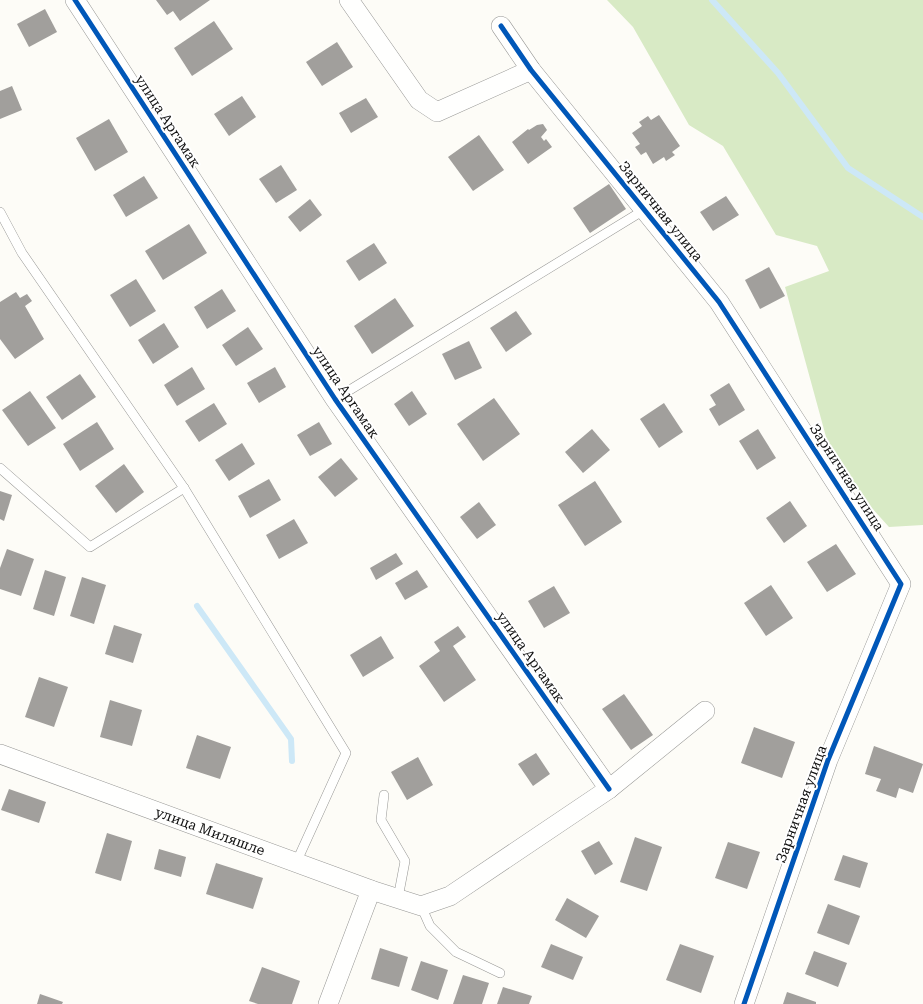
<svg xmlns="http://www.w3.org/2000/svg" width="923" height="1004" viewBox="0 0 923 1004" font-family="'Roboto Serif',serif">
<style>
.forest{fill:#d8eac5}
.lines{fill:none;stroke-linecap:round;stroke-linejoin:round}
.stream{stroke:#cde8f7;stroke-width:6}
.building{fill:#a19f9c}
.service-casing{stroke:#979795;stroke-width:10}
.minor-casing{stroke:#979795;stroke-width:20}
.service{stroke:#fffffe;stroke-width:9}
.minor{stroke:#fffffe;stroke-width:19}
.cycleway-casing{stroke:#fff;stroke-width:8}
.cycleway{stroke:#0057b8;stroke-width:5}
.labels{text-anchor:middle;dominant-baseline:central;stroke-width:4;stroke-linejoin:round;paint-order:stroke}
.street-label{font-size:14px;fill:#111;stroke:#fff}
</style>
<rect width="100%" height="100%" fill="#fdfcf7"/>
<!-- forest -->
<polygon class="forest" points="607,0 923,0 923,525 889,527 834,466 785,287 829,271 817,246 776,235 723,146 689,125 633,27"/>
<g class="lines">
<!-- stream -->
<g class="stream">
<polyline points="712,0 778,73 848,168 923,217"/>
<polyline points="197,606 291,739 292,761"/>
</g>
</g>
<!-- building -->
<g class="building">
<polygon points="156,0 210,0 180,21 173,11 167,15"/>
<polygon points="45,9 57,32 29,47 17,24"/>
<polygon points="214,21 233,49 192,76 174,48"/>
<polygon points="337,42 353,67 322,86 306,62"/>
<polygon points="12,86 22,110 0,119 0,91"/>
<polygon points="242,96 256,117 229,136 214,114"/>
<polygon points="366,98 378,117 351,133 339,113"/>
<polygon points="659,115 680,146 672,152 675,155 666,161 664,157 653,164 646,152 641,155 635,147 640,144 632,133 642,126 639,122 648,116 651,120"/>
<polygon points="109,119 128,152 95,171 76,138"/>
<polygon points="543,124 547,130 541,137 544,141 546,139 552,147 528,164 512,142 528,129 529,130 537,125"/>
<polygon points="479,135 504,170 473,191 448,157"/>
<polygon points="281,165 297,190 276,203 259,179"/>
<polygon points="144,176 158,198 126,217 113,195"/>
<polygon points="609,184 626,209 590,233 573,208"/>
<polygon points="726,196 739,215 713,231 700,212"/>
<polygon points="310,199 322,215 300,232 288,217"/>
<polygon points="189,224 207,253 163,280 145,251"/>
<polygon points="374,243 387,263 359,281 346,261"/>
<polygon points="769,267 785,296 760,309 745,280"/>
<polygon points="136,279 156,311 130,327 110,295"/>
<polygon points="222,289 236,311 207,329 194,307"/>
<polygon points="16,292 20,298 27,294 32,301 25,306 44,339 15,359 0,339 0,302"/>
<polygon points="395,298 414,326 372,354 354,326"/>
<polygon points="516,311 532,334 506,352 490,328"/>
<polygon points="164,323 179,347 153,364 138,340"/>
<polygon points="248,327 263,349 236,366 222,345"/>
<polygon points="469,341 482,368 455,380 442,354"/>
<polygon points="192,367 205,389 177,406 164,385"/>
<polygon points="275,367 286,387 259,403 247,383"/>
<polygon points="80,374 96,397 62,420 46,397"/>
<polygon points="729,383 745,410 719,426 709,409 716,405 710,395"/>
<polygon points="30,391 56,428 28,446 2,410"/>
<polygon points="412,391 427,414 409,426 394,404"/>
<polygon points="494,398 520,434 483,461 457,424"/>
<polygon points="214,403 227,424 199,442 185,421"/>
<polygon points="664,403 683,432 659,448 640,419"/>
<polygon points="97,422 114,449 80,471 63,444"/>
<polygon points="319,422 332,444 310,456 297,435"/>
<polygon points="592,429 610,450 583,473 565,452"/>
<polygon points="758,429 776,458 757,470 739,441"/>
<polygon points="242,443 255,464 229,481 215,460"/>
<polygon points="341,458 358,479 335,497 318,477"/>
<polygon points="124,464 144,492 116,513 95,486"/>
<polygon points="269,479 281,500 250,518 238,496"/>
<polygon points="595,481 622,522 585,546 558,505"/>
<polygon points="0,491 12,495 4,521 0,519"/>
<polygon points="790,501 807,526 784,543 766,518"/>
<polygon points="479,502 496,525 477,539 460,517"/>
<polygon points="294,519 308,543 279,559 266,535"/>
<polygon points="836,544 856,574 827,592 807,562"/>
<polygon points="7,549 34,559 21,596 0,589 0,568"/>
<polygon points="396,553 403,564 376,580 370,568"/>
<polygon points="45,570 66,577 54,616 33,609"/>
<polygon points="417,570 428,587 405,600 395,583"/>
<polygon points="82,577 106,585 94,624 70,616"/>
<polygon points="771,585 793,618 766,636 744,603"/>
<polygon points="554,586 570,613 544,628 528,601"/>
<polygon points="114,625 142,634 133,663 105,654"/>
<polygon points="458,626 466,637 453,646 476,680 444,702 419,666 440,651 434,642"/>
<polygon points="381,636 394,658 363,677 350,655"/>
<polygon points="39,677 68,687 54,727 25,717"/>
<polygon points="624,694 653,735 631,750 602,709"/>
<polygon points="110,700 142,710 132,746 100,737"/>
<polygon points="754,727 795,742 782,778 741,763"/>
<polygon points="197,735 231,747 220,779 186,768"/>
<polygon points="874,746 923,764 913,793 899,788 896,798 876,791 881,779 865,774"/>
<polygon points="536,753 550,774 533,786 518,764"/>
<polygon points="418,757 433,785 407,800 391,772"/>
<polygon points="9,789 46,802 39,823 1,810"/>
<polygon points="107,833 132,841 121,881 95,873"/>
<polygon points="635,837 662,847 647,891 620,882"/>
<polygon points="599,841 613,864 595,875 581,851"/>
<polygon points="728,842 760,852 747,889 715,878"/>
<polygon points="159,849 186,857 181,877 154,869"/>
<polygon points="843,855 868,863 860,888 834,880"/>
<polygon points="216,863 263,878 253,909 206,894"/>
<polygon points="567,898 599,916 586,938 555,920"/>
<polygon points="828,904 860,916 849,945 817,933"/>
<polygon points="551,944 583,957 573,980 541,967"/>
<polygon points="680,944 714,956 701,993 666,980"/>
<polygon points="380,948 408,957 399,987 371,979"/>
<polygon points="814,951 847,963 838,987 805,974"/>
<polygon points="421,961 448,970 438,1000 411,990"/>
<polygon points="262,967 300,981 292,1004 258,1004 249,1001"/>
<polygon points="463,975 489,983 482,1004 453,1004"/>
<polygon points="503,987 532,996 529,1004 497,1004"/>
<polygon points="787,992 816,1002 816,1004 783,1004"/>
<polygon points="40,994 63,1002 62,1004 37,1004"/>
</g>
<g class="lines">
<!-- service casing -->
<g class="service-casing">
<g id="service">
<polyline points="0,212 22,253 184,488 346,753 296,863"/>
<polyline points="335,399 644,210"/>
<polyline points="0,468 90,547 184,488"/>
<polyline points="384,795 381,820 405,861 398,898"/>
<polyline points="421,906 430,926 456,952 500,973"/>
</g>
</g>
<!-- minor casing -->
<g class="minor-casing">
<g id="minor">
<polyline points="75,0 335,399 609,789"/>
<polyline points="349,0 419,100 437,112 531,70"/>
<polyline points="501,26 531,70 719,302 901,584 828,760 744,1004"/>
<path id="s1" d="M0 754 371 890 421 906 450 896 609 789 705 711"/>
<polyline points="328,1004 371,890"/>
</g>
</g>
<!-- service -->
<use href="#service" class="service"/>
<!-- minor -->
<use href="#minor" class="minor"/>
<!-- cycleway casing -->
<g class="cycleway-casing">
<g id="cycleway">
<polyline points="75,0 335,399 609,789"/>
<polyline points="501,26 531,70 719,302 901,584 828,760 744,1004"/>
</g>
</g>
<!-- cycleway -->
<use href="#cycleway" class="cycleway"/>
</g>
<g class="labels">
<!-- street labels -->
<g class="street-label">
<text transform="translate(168 121) rotate(57)">улица Аргамак</text>
<text transform="translate(661 211) rotate(51)">Зарничная улица</text>
<text transform="translate(346 392) rotate(56)">улица Аргамак</text>
<text transform="translate(847 477) rotate(57)">Зарничная улица</text>
<text transform="translate(531 657) rotate(55)">улица Аргамак</text>
<text transform="translate(801 804) rotate(-70)">Зарничная улица</text>
<text stroke="none"><textPath href="#s1" startOffset="224">улица Миляшле</textPath></text>
</g>
</g>
</svg>
